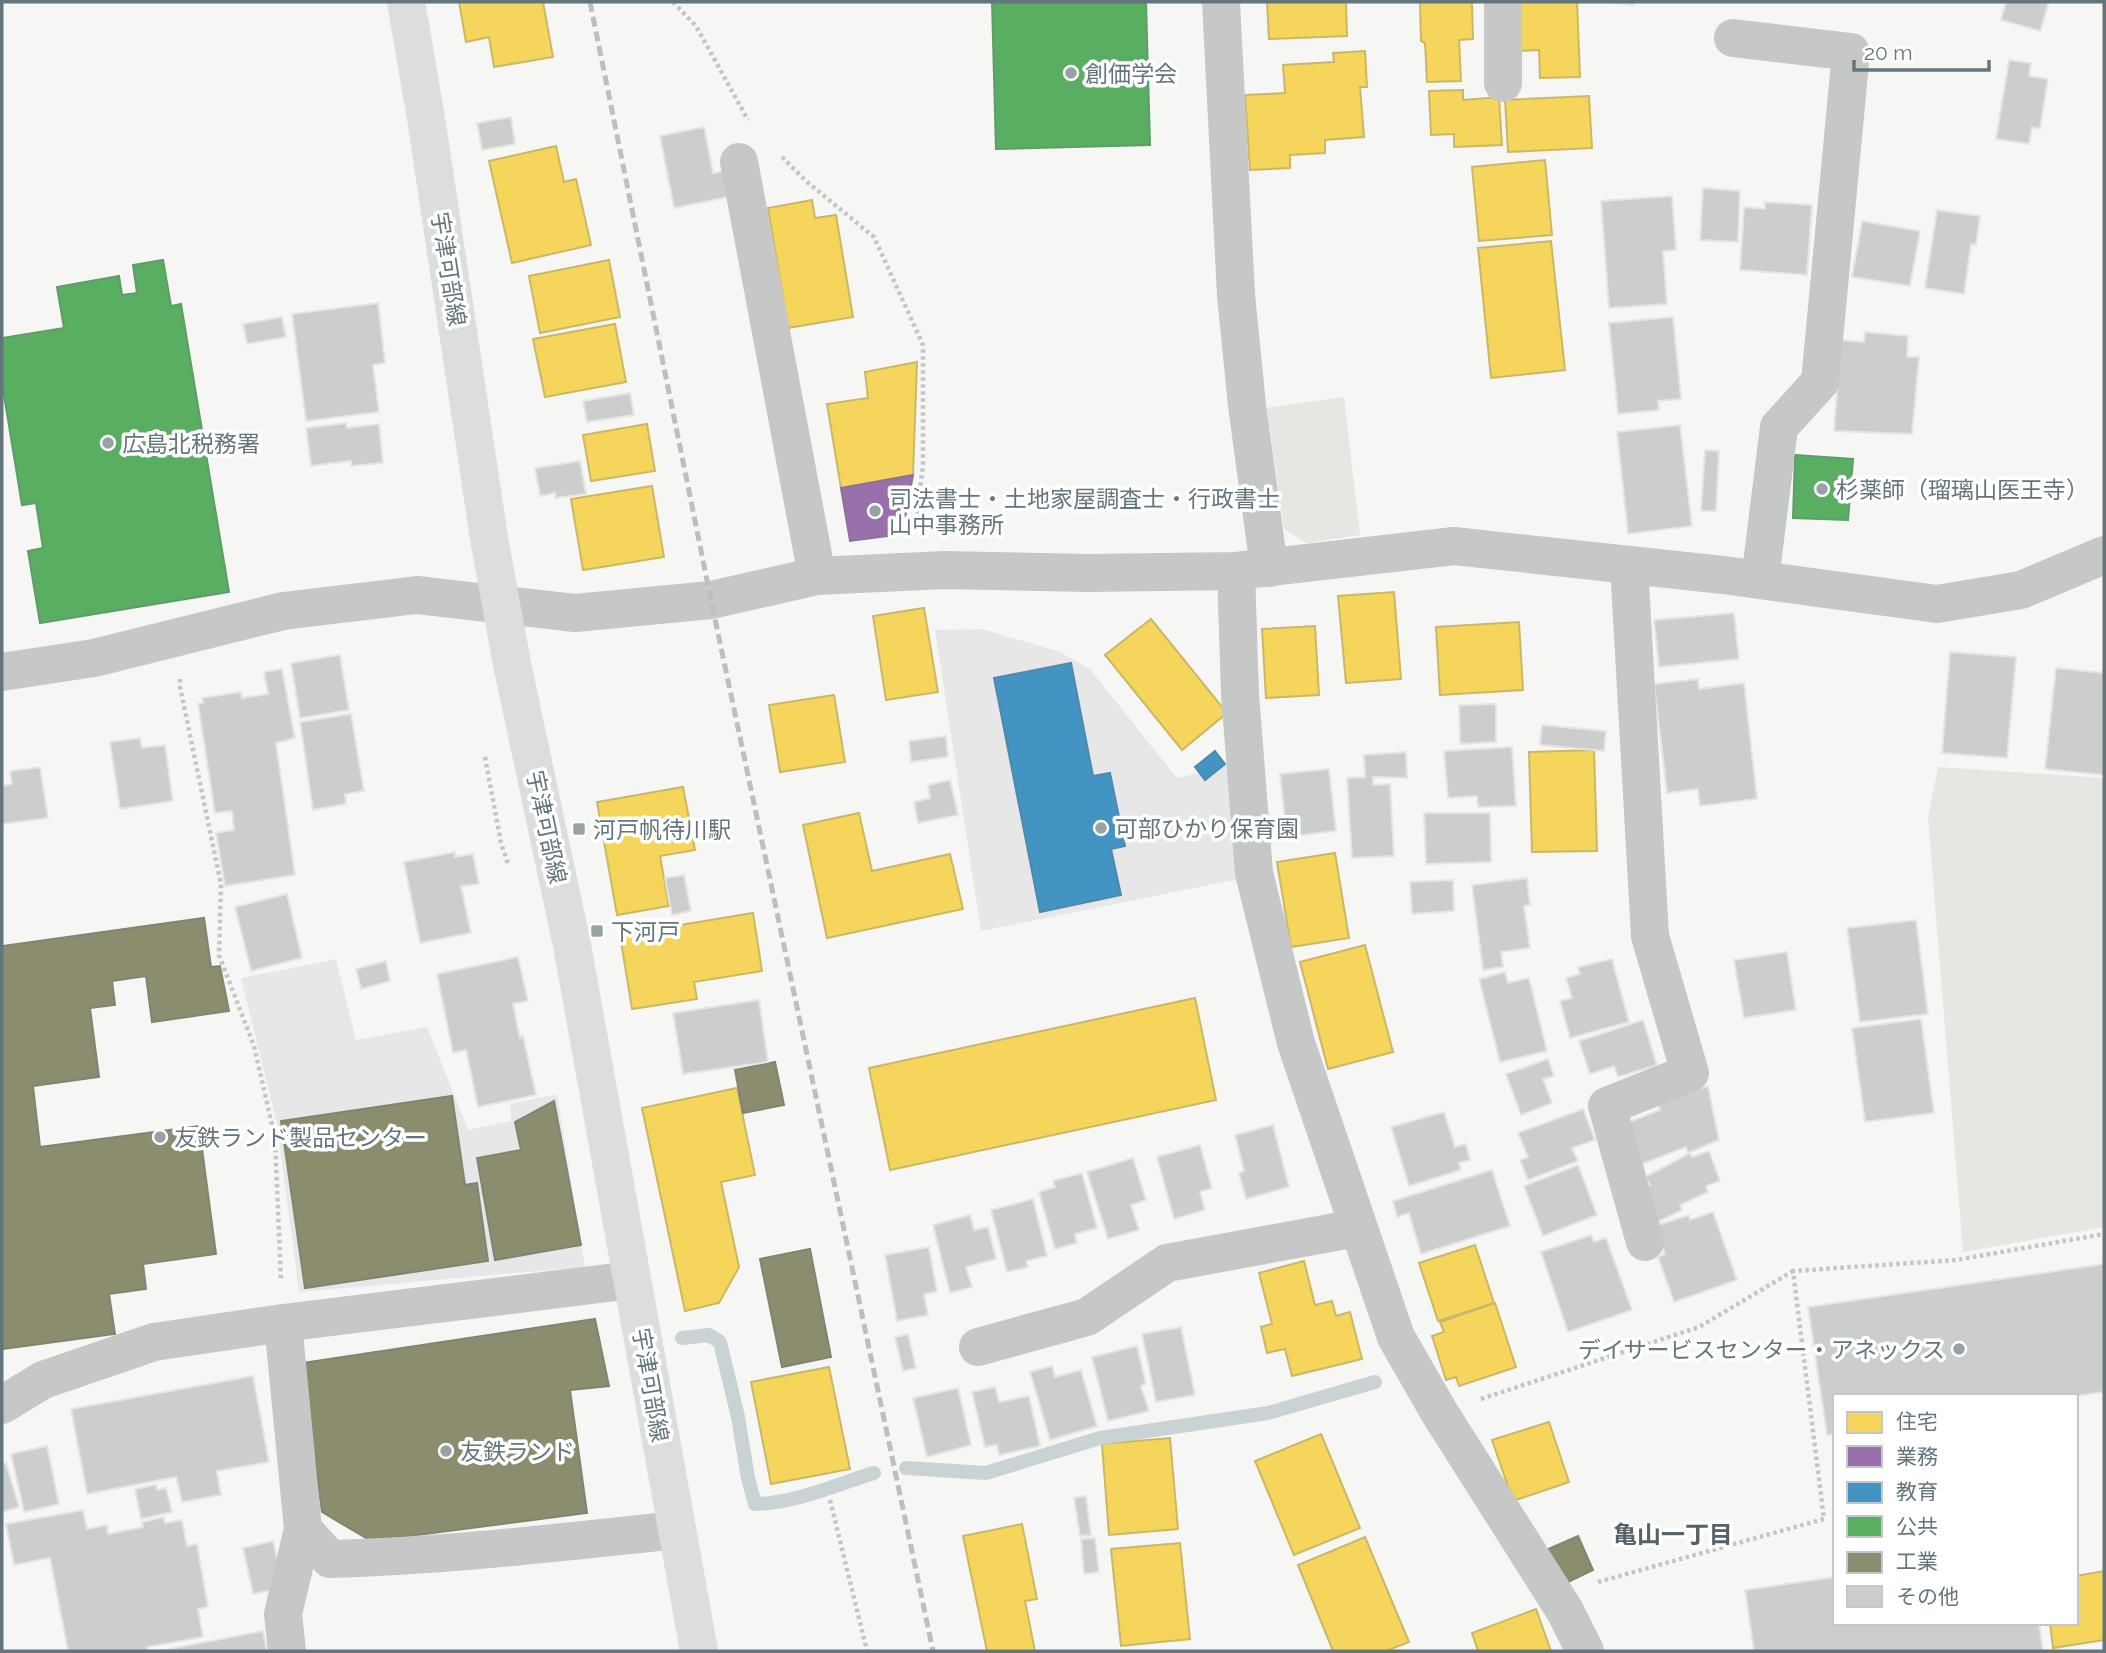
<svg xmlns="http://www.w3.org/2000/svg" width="2106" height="1653" viewBox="0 0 2106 1653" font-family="Raleway,'Noto Sans JP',sans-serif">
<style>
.built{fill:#e6e7e6}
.green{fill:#e5e7e2}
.homes{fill:#f6d55c;stroke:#cab866;stroke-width:2}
.offices{fill:#9970ab;stroke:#89729d;stroke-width:2}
.schools{fill:#4393c3;stroke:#4d8aae;stroke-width:2}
.public{fill:#5aae61;stroke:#5d9d69;stroke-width:2}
.industry{fill:#8c8c6e;stroke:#808572;stroke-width:2}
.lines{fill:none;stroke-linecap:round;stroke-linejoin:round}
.stream{stroke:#c9d2d4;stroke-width:14}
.building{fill:#cccece;stroke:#e5e5e4;stroke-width:2}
.path{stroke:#c4c6c6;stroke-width:4.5;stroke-dasharray:3.5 3.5;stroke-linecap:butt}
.minor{stroke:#c6c8c8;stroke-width:38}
.major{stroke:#dcdddd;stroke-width:38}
.rail{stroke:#bcbfbf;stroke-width:5;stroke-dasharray:10 5;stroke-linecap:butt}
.poi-dot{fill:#97a2a6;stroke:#fff;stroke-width:2.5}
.labels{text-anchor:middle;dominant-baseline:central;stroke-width:7;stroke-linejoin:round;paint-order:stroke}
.poi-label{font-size:23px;fill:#64757c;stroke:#fff;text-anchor:start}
.street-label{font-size:23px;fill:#64757c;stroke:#fff}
.neighbourhood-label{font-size:24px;font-weight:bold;fill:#556368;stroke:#fff}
</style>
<rect width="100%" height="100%" fill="#f6f6f5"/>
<!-- built -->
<g class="built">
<polygon points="982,629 1060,652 1090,669 1177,778 1233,765 1239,879 981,931 935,630"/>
<polygon points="336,959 356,1040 427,1027 468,1130 511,1121 510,1104 557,1094 585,1267 299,1292 277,1124 241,978"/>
</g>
<!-- green -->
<g class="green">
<polygon points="1344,397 1360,535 1306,543 1284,529 1267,408"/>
<polygon points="1938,767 2104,778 2104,1227 1963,1252 1928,817"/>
</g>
<!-- homes -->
<g class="homes">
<polygon points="459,2 543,2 553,57 494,67 489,37 466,42"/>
<polygon points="1267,2 1346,2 1347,36 1269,39"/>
<polygon points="1420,2 1472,2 1473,39 1459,40 1461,81 1427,82 1425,43 1421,41"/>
<polygon points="1516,2 1577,2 1580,77 1540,78 1539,50 1518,51"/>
<polygon points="1365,51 1367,87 1360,87 1364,137 1325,140 1325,153 1290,155 1290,168 1250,170 1245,95 1285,93 1283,65 1334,62 1333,53"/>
<polygon points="1463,90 1463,100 1499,97 1502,145 1454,147 1454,134 1431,135 1429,91"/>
<polygon points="1589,96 1592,148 1508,152 1505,100"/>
<polygon points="556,146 564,182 576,179 591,245 512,263 489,161"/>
<polygon points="1545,160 1552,235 1479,241 1472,167"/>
<polygon points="812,200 815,218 836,215 853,317 788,328 768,208"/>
<polygon points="1551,241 1565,370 1491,378 1478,248"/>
<polygon points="609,260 620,317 540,333 529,276"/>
<polygon points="615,324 626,382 545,397 533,339"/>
<polygon points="917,362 913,475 841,488 827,404 868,398 865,372"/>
<polygon points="647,424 655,471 591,481 583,435"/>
<polygon points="652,486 664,557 583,570 571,499"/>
<polygon points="1394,592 1401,679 1346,683 1338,596"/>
<polygon points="924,608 938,692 886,700 873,616"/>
<polygon points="1151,619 1227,713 1182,750 1105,655"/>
<polygon points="1519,622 1523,690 1440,695 1436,627"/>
<polygon points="1315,626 1319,695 1266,698 1262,629"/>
<polygon points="834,695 845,762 780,772 769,705"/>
<polygon points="1594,750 1597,851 1532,852 1529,752"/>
<polygon points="683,787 695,850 660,856 669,906 617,915 597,802"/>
<polygon points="859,813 872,871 950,854 963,909 827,938 803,825"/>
<polygon points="1335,853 1349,938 1291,947 1277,862"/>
<polygon points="753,913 762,971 694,982 697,999 632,1009 620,935"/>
<polygon points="1365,945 1393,1052 1328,1069 1300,962"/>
<polygon points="1195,998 1216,1100 890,1170 869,1068"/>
<polygon points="737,1088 755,1175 721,1182 739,1267 719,1303 685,1311 642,1108"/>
<polygon points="1475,1245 1494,1303 1438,1321 1419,1263"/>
<polygon points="1304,1261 1315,1305 1332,1301 1336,1316 1350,1312 1362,1359 1292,1376 1285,1349 1267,1353 1261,1327 1272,1324 1259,1273"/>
<polygon points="1495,1303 1516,1367 1459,1386 1456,1377 1446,1380 1432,1336 1444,1332 1440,1322"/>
<polygon points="829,1367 850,1469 771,1484 751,1382"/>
<polygon points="1549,1422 1569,1482 1513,1501 1492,1440"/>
<polygon points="1321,1434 1360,1528 1294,1555 1255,1461"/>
<polygon points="1170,1438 1178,1529 1109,1535 1102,1444"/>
<polygon points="1022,1524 1037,1599 1025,1601 1035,1651 987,1651 963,1536"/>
<polygon points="1365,1537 1409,1642 1386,1651 1333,1651 1298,1565"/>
<polygon points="1180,1543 1190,1639 1121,1646 1111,1549"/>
<polygon points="2104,1571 2104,1640 2053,1648 2050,1623 2076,1623 2076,1576"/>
<polygon points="1536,1609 1551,1651 1478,1651 1472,1633"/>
</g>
<!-- offices -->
<polygon class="offices" points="913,475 902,534 850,541 841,488"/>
<!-- schools -->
<g class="schools">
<polygon points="1071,663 1093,776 1110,773 1125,846 1111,849 1121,895 1040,912 994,678"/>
<polygon points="1215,751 1225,764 1205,780 1195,767"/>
</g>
<!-- public -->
<g class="public">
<polygon points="992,2 1146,2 1150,145 996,149"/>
<polygon points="163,260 171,306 181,304 229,592 40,623 28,551 43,548 36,503 22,505 2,383 2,338 64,328 57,287 119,276 122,295 137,293 133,265"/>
<polygon points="1795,455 1853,459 1848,520 1793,518"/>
</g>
<!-- industry -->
<g class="industry">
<polygon points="204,918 211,967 220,966 229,1011 152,1022 146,976 112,981 115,1005 90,1008 99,1077 33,1086 40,1147 199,1126 216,1254 143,1264 146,1289 109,1294 115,1334 2,1349 2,946"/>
<polygon points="775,1062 784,1105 743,1113 735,1070"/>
<polygon points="452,1096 465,1185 477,1183 488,1261 305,1288 281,1121"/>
<polygon points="554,1101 581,1245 495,1260 477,1158 521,1150 515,1122"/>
<polygon points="810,1249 831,1357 782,1367 760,1259"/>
<polygon points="595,1319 609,1386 570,1390 587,1513 371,1541 322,1512 302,1363"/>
<polygon points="1578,1536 1593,1570 1562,1585 1546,1550"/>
</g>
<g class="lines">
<!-- stream -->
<g class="stream">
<path d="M682 1338 709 1335 720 1342 738 1417 748 1478 755 1504C796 1503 835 1485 874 1473"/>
<polyline points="906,1468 986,1473 1100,1438 1268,1413 1375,1382"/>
</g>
</g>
<!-- building -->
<g class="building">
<polygon points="1604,2 1634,2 1634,5"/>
<polygon points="2006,2 2049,2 2040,31 2001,20"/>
<polygon points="2009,60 2031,63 2029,76 2048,79 2040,129 2032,127 2029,144 1996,139"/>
<polygon points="511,117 515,144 482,150 477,123"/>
<polygon points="704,127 713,173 723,171 728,197 674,208 660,136"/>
<polygon points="1703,188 1740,191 1738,242 1700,240"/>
<polygon points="1672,196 1676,250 1663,251 1667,304 1609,308 1601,201"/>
<polygon points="1765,202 1812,205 1807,275 1740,270 1744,207 1765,209"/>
<polygon points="1937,210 1980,216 1976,245 1971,244 1964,294 1925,288"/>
<polygon points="1862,221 1920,231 1910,286 1852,277"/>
<polygon points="378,303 385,363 373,365 379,412 306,421 292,314"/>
<polygon points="282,317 286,337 247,344 243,324"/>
<polygon points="1673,317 1681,399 1658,401 1659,410 1618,414 1609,323"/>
<polygon points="1865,332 1908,336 1907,357 1919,357 1912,434 1834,431 1841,340 1864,342"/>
<polygon points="630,393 634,415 587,422 583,401"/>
<polygon points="346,423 347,428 379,424 383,463 351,466 351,461 311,466 306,428"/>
<polygon points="1680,425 1692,526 1628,534 1617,432"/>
<polygon points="1705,450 1719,451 1716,511 1701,511"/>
<polygon points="580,461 586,494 555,498 555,493 540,496 535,468"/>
<polygon points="1734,613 1739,659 1659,667 1654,620"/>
<polygon points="1950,652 2016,657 2007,758 1942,753"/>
<polygon points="340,655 349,710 300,718 291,663"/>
<polygon points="2056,668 2104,673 2104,775 2045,769"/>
<polygon points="282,669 295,738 276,743 295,875 225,886 216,833 234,830 232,811 215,813 198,704 203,703 202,698 241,692 242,698 268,694 264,672"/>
<polygon points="1698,679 1699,689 1744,683 1757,799 1700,806 1698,789 1667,793 1654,684"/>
<polygon points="1496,704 1496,742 1460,744 1459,705"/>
<polygon points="351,714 364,791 345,794 346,804 313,810 300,722"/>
<polygon points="1542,725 1606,731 1604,751 1540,745"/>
<polygon points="946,736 948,757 911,762 909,741"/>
<polygon points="140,738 142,748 165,745 173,801 120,809 110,742"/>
<polygon points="1512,747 1516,806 1478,807 1477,796 1448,798 1444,751"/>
<polygon points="1406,752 1407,778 1373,777 1373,785 1390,784 1394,856 1352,858 1347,778 1365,777 1364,755"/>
<polygon points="40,767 48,818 2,824 2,786 12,784 10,771"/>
<polygon points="1329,769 1336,831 1287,837 1280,774"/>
<polygon points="950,780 958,815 918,823 914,802 930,798 928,785"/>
<polygon points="1424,813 1490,813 1491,862 1426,864"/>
<polygon points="455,852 455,857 473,854 479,884 461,886 471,933 420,943 404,862"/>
<polygon points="684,875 691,911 672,915 665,878"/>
<polygon points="1527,878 1530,905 1524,906 1530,948 1501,952 1503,967 1483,970 1472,885"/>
<polygon points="1453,880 1454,911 1412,914 1410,882"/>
<polygon points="287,894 302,958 251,971 235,907"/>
<polygon points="1916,920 1928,1014 1860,1022 1847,928"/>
<polygon points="1787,952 1796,1010 1744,1018 1734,960"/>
<polygon points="518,957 528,1001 513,1004 520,1038 523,1036 536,1095 478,1107 466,1050 453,1053 437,974"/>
<polygon points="1612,959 1629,1022 1570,1038 1560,1001 1572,998 1566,978 1580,974 1578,967"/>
<polygon points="386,961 390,981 361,989 356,969"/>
<polygon points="1505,972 1508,983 1529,978 1547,1051 1500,1062 1479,979"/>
<polygon points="759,1000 768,1062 683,1074 673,1013"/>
<polygon points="1921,1019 1934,1113 1865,1122 1852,1028"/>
<polygon points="1643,1020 1657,1065 1618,1077 1614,1066 1590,1074 1579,1041"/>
<polygon points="1548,1059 1554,1076 1543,1079 1552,1103 1521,1115 1506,1074"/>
<polygon points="1708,1086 1719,1140 1688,1153 1686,1147 1642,1164 1626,1123 1660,1110 1657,1102"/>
<polygon points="1583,1109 1595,1140 1572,1148 1578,1161 1528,1180 1520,1160 1528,1157 1518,1133"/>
<polygon points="1444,1112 1455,1147 1466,1144 1470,1160 1459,1163 1461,1170 1409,1186 1391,1127"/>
<polygon points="1273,1125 1289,1187 1246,1199 1239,1173 1244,1171 1235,1135"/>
<polygon points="1200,1145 1212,1188 1200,1192 1205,1210 1174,1219 1157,1157"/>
<polygon points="1709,1151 1720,1181 1706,1186 1708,1192 1680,1205 1682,1210 1654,1224 1639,1191 1650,1185 1645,1177 1690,1153 1692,1157"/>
<polygon points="1133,1158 1146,1200 1131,1205 1139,1230 1108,1239 1087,1172"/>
<polygon points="1578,1165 1597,1215 1543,1236 1524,1186"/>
<polygon points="1492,1170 1510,1226 1421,1254 1409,1213 1397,1217 1393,1201"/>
<polygon points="1082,1173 1097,1228 1075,1234 1077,1243 1055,1249 1039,1192 1055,1187 1053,1181"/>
<polygon points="1033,1199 1047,1256 1026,1261 1028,1267 1007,1272 991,1210"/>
<polygon points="1713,1212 1737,1280 1674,1302 1658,1257 1665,1254 1655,1226 1689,1215 1690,1220"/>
<polygon points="970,1215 974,1230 988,1227 996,1259 966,1267 972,1287 950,1293 933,1225"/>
<polygon points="1591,1235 1594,1242 1606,1238 1632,1310 1568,1332 1541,1252"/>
<polygon points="929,1247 937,1292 924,1294 928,1315 897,1321 885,1255"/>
<polygon points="2104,1264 2104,1392 2076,1396 1835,1396 1835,1434 1827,1435 1808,1307"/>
<polygon points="1181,1327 1195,1395 1156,1402 1142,1334"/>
<polygon points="908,1334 916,1368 903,1371 895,1337"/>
<polygon points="1137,1346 1146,1384 1141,1386 1149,1411 1108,1421 1092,1357"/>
<polygon points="1052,1366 1055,1377 1081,1370 1097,1426 1050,1440 1030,1372"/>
<polygon points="253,1376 269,1462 217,1471 221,1495 182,1502 176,1477 87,1494 71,1409"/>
<polygon points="995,1387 999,1402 1029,1396 1040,1446 999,1455 997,1445 985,1447 972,1392"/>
<polygon points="958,1388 971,1445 927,1457 913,1398"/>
<polygon points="47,1446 59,1504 24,1512 11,1454"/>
<polygon points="6,1463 19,1507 2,1512 2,1465"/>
<polygon points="156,1485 157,1490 166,1488 172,1512 141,1519 135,1489"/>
<polygon points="1086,1496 1091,1535 1080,1536 1074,1498"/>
<polygon points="83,1510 87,1529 107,1525 108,1534 143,1527 142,1522 164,1517 165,1523 182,1520 187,1546 197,1544 208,1607 198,1609 203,1637 147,1647 148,1651 68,1651 50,1558 14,1565 6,1524"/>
<polygon points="1095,1538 1099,1572 1084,1574 1081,1539"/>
<polygon points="273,1541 284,1588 253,1594 243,1548"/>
<polygon points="1835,1577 1835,1623 2039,1623 2043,1651 1754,1651 1745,1590"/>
<polygon points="263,1631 267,1651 159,1651"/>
</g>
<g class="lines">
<!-- path -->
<g class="path">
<polyline points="673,2 696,26 748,120"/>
<polyline points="782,157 806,181 874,237 923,345 923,466 915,529"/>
<polyline points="180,679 180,687 221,884 219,955 254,1046 275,1138 281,1280"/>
<polyline points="485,757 501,843 508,864"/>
<polyline points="1481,1399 1699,1327 1793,1271"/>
<polyline points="830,1500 867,1651"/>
<polyline points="1598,1582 1824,1519 1793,1271 1956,1260 2104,1234"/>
</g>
<!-- minor -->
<g class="minor">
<polyline points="1221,2 1236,295 1247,405 1269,568"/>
<polyline points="1503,2 1503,83"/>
<polyline points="1733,38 1851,52 1820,382 1779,427 1760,580"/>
<polyline points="739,162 817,576"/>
<polyline points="1629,565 1650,936 1690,1073 1607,1106 1645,1242"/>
<polyline points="1236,571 1240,694 1254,873 1296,1043 1396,1337 1439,1412 1565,1611 1585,1651"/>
<polyline points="2,672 94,658 283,611 417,595 575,613 711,600 817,576 945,570 1088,573 1236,571 1454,546 1723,575 1937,604 2021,590 2104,555"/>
<polyline points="283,1323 632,1280"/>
<polyline points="978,1347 1087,1317 1167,1263 1357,1228"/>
<path d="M2 1405 43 1380 154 1342 283 1323 303 1529 330 1559C446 1556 562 1542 677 1530"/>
<polyline points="287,1651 283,1614 303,1529"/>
</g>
<!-- major -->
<polyline class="major" points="406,2 426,118 489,538 512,664 572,945 699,1651"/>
<!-- rail -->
<polyline class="rail" points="590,2 711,600 933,1651"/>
</g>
<!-- markers -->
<g class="poi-dot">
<circle cx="1071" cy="73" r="7"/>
<circle cx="108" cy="443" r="7"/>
<circle cx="1822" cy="489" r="7"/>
<circle cx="875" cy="511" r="7"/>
<circle cx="1101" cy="828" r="7"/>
<rect x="572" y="822" width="14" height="14" rx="3.5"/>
<rect x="590" y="924" width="14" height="14" rx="3.5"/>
<circle cx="160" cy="1137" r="7"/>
<circle cx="1959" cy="1349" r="7"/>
<circle cx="446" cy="1451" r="7"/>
</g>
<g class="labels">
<!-- poi labels -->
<g class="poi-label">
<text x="1085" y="73">創価学会</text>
<text x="122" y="443">広島北税務署</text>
<text x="1836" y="489">杉薬師（瑠璃山医王寺）</text>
<text x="889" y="498">司法書士・土地家屋調査士・行政書士<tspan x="889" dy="26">山中事務所</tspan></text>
<text x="1115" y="828">可部ひかり保育園</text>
<text x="593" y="829">河戸帆待川駅</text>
<text x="611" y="931">下河戸</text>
<text x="174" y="1137">友鉄ランド製品センター</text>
<text x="1945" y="1349" text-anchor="end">デイサービスセンター・アネックス</text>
<text x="460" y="1451">友鉄ランド</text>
</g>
<!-- street labels -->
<g class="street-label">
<text transform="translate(449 269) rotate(81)">宇津可部線</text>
<text transform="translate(547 827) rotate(78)">宇津可部線</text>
<text transform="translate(651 1385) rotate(80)">宇津可部線</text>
</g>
<!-- neighbourhood labels -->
<g class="neighbourhood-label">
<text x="1673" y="1534">亀山一丁目</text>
</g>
</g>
<!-- border -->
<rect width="2106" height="1653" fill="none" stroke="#64757c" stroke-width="7"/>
<!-- legend -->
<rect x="1833" y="1394" width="245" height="231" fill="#ffffff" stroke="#c1c8cb" stroke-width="2"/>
<rect x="1847" y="1412" width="35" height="21" fill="#f6d55c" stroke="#c1c8cb" stroke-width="2"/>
<text x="1896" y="1429" font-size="21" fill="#64757c">住宅</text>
<rect x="1847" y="1446" width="35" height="21" fill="#9970ab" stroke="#c1c8cb" stroke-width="2"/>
<text x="1896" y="1464" font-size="21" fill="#64757c">業務</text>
<rect x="1847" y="1482" width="35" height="21" fill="#4393c3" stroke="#c1c8cb" stroke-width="2"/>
<text x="1896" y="1499" font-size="21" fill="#64757c">教育</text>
<rect x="1847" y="1516" width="35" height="21" fill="#5aae61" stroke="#c1c8cb" stroke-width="2"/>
<text x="1896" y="1534" font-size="21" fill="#64757c">公共</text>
<rect x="1847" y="1552" width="35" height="21" fill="#8c8c6e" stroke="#c1c8cb" stroke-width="2"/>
<text x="1896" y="1569" font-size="21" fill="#64757c">工業</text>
<rect x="1847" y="1586" width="35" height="21" fill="#cccece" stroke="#c1c8cb" stroke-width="2"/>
<text x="1896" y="1604" font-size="21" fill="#64757c">その他</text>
<!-- scale -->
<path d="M1854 60v10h135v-10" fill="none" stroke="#64757c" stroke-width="3.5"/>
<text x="1864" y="60" font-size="21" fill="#64757c" stroke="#ffffff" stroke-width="5" paint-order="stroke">20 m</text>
</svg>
